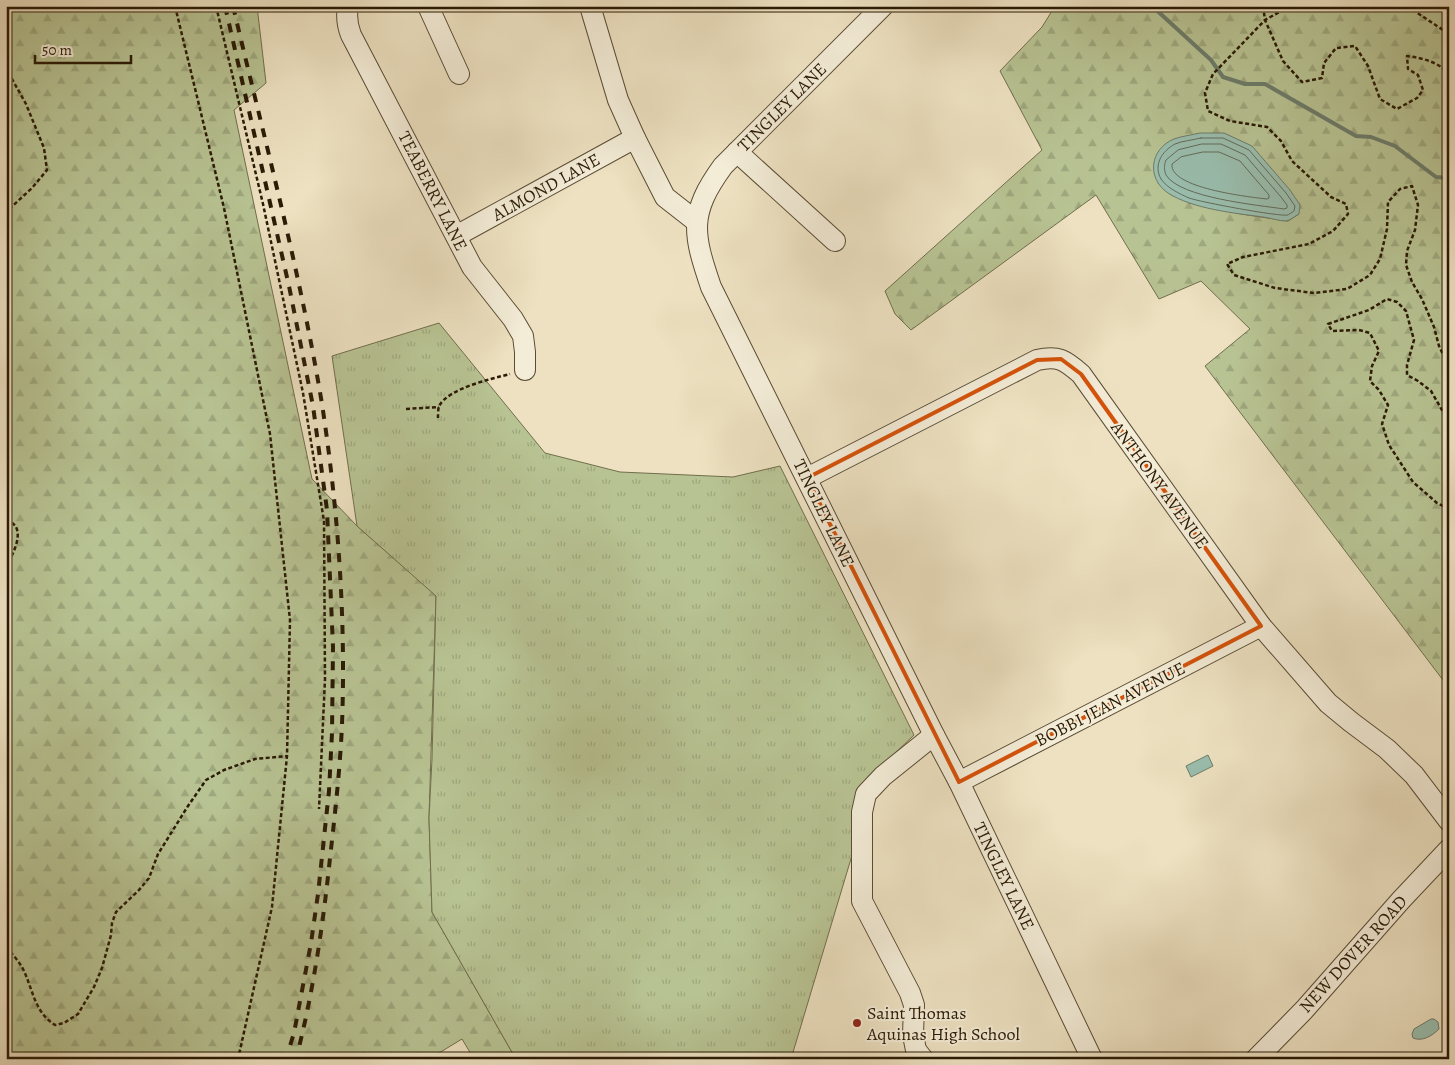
<svg xmlns="http://www.w3.org/2000/svg" width="1455" height="1065" viewBox="0 0 1455 1065" font-family="Alegreya,serif">
<style>
.forest{fill:url(#forest-firs);stroke:#716e4c;fill-rule:evenodd}
.park{fill:url(#park-tufts);stroke:#716e4c}
.water{fill:#9abeae;stroke:#6d7c6a}
.lines{fill:none;stroke-linecap:round;stroke-linejoin:round}
.shore{stroke:#626c5a;stroke-width:1}
.stream{stroke:#6d7c6a;stroke-width:4}
.minor-casing{stroke:#5b4c34;stroke-width:22}
.path{stroke:#2a1a05;stroke-width:2.5;stroke-dasharray:4 2.5;stroke-linecap:butt}
.minor{stroke:#f3ecd7;stroke-width:20}
.rail{stroke:#2a1a05;stroke-width:4;stroke-dasharray:9 9;stroke-linecap:butt}
.marked{fill:none;stroke:#d5530b;stroke-width:4;stroke-linejoin:round}
.poi-dot{fill:#8f2418;stroke:#f3ecd7;stroke-width:2}
.labels{text-anchor:middle;dominant-baseline:central;stroke-width:4;stroke-linejoin:round;paint-order:stroke}
.street-label{font-size:18px;fill:#2a1a05;stroke:#f3ecd7}
.poi-label{font-size:18px;fill:#2a1a05;stroke:#f3ecd7;text-anchor:start}
</style>
<defs>
<pattern id="forest-firs" width="22" height="20" patternUnits="userSpaceOnUse" patternTransform="scale(1.25)"><rect width="22" height="20" fill="#b8c393"/><path d="M5 1l3.5 6h-7zM16 11l3.5 6h-7z" fill="#9ea77d"/></pattern>
<pattern id="park-tufts" width="24" height="20" patternUnits="userSpaceOnUse" patternTransform="scale(1.25)"><rect width="24" height="20" fill="#b8c393"/><path d="M3 7l-1-3M5 7V3M7 7l1-3M15 17l-1-3M17 17v-4M19 17l1-3" fill="none" stroke="#9ea77d"/></pattern>
</defs>
<rect width="100%" height="100%" fill="#ede1c1"/>
<filter id="stains"><feTurbulence type="fractalNoise" baseFrequency=".004" numOctaves="4"/><feColorMatrix values="0 0 0 0 .2 0 0 0 0 .09 0 0 0 0 .02 0 0 0 .5 -.17"/></filter>
<radialGradient id="worn" r=".72"><stop offset=".6" stop-color="#630" stop-opacity="0"/><stop offset="1" stop-color="#630" stop-opacity=".3"/></radialGradient>
<!-- forest -->
<g class="forest">
<polygon points="6,6 257,6 266,83 234,110 312,479 357,526 436,595 429,818 432,912 513,1054 514,1059 474,1059 462,1039 429,1059 6,1059"/>
<path d="M1055 6H1449V688L1205 366 1250 329 1201 281 1159 299 1096 195 911 330 895 314 885 291 1042 150 1000 71 1042 27ZM1189 203 1299 214 1288 221 1241 214Z"/>
</g>
<!-- park -->
<polygon class="park" points="439,323 545,453 620,472 733,477 780,466 914,735 862,785 856,842 791,1059 514,1059 513,1054 432,912 429,818 432,759 436,596 357,526 332,356"/>
<!-- water -->
<g class="water">
<path d="M1200 133H1224L1252 146 1290 190 1300 205 1299 214C1295 216 1291 220 1286 221 1279 221 1271 218 1263 217 1234 213 1193 209 1168 193 1146 178 1150 149 1174 139 1182 136 1192 135 1200 133Z"/>
<polygon points="1208,755 1213,766 1191,777 1186,766"/>
<path d="M1431 1019H1434L1438 1022 1439 1029C1432 1036 1422 1042 1413 1038L1412 1034 1414 1029Z"/>
</g>
<g class="lines">
<!-- shore -->
<g class="shore">
<path d="M1201 138H1223L1249 150 1286 193 1295 206 1294 211C1294 211 1288 215 1288 215 1280 217 1200 202 1189 198 1180 194 1167 188 1161 179 1153 165 1162 151 1175 144 1182 141 1193 140 1201 138Z"/>
<path d="M1202 144H1221L1245 155 1281 197 1287 205V208L1284 209C1258 205 1180 198 1166 175 1164 170 1164 165 1166 160L1178 150Z"/>
<path d="M1203 152H1219L1240 161 1269 195V198L1267 199C1249 197 1169 188 1172 164L1181 157Z"/>
</g>
<!-- stream -->
<polyline class="stream" points="1152,6 1211,60 1223,77 1245,84 1265,84 1356,136 1371,137 1395,146 1436,177 1449,178"/>
<!-- minor casing -->
<g class="minor-casing">
<g id="minor">
<path d="M348 6C346 17 347 25 351 35L472 267 513 319 523 336 525 352V370"/>
<polyline points="428,6 459,74"/>
<polyline points="590,6 618,100 635,138 665,197 697,222"/>
<path d="M883 6 723 166C688 214 693 234 711 287L934 735 959 782 1092 1059"/>
<polyline points="737,152 835,241"/>
<polyline points="456,236 635,138"/>
<path d="M807 478 1037 360C1058 355 1065 360 1081 374L1261 626 1328 703 1351 722 1387 749 1414 775 1449 821"/>
<polyline points="959,782 1261,626"/>
<polyline points="923,1059 916,1050 913,1035 914,1005 910,993 862,901 862,812 866,794 883,776 934,735"/>
<polyline points="1256,1059 1304,1010 1401,900 1449,849"/>
</g>
</g>
<!-- path -->
<g class="path">
<polyline points="175,6 224,208 270,434 290,620 287,756 272,907 238,1059"/>
<polyline points="216,6 263,204 303,393 324,521 325,679 319,809"/>
<path d="M1263 6 1265 20 1283 61 1302 82 1322 78 1324 63 1336 48 1355 46 1368 66 1380 99 1397 109 1417 98 1423 90 1418 75 1408 69 1407 56C1423 58 1437 62 1449 73"/>
<polyline points="1290,6 1265,20 1213,74 1205,93 1208,111 1230,121 1267,127 1281,141 1292,161 1331,197 1346,204 1348,214 1333,231 1309,244 1243,257 1227,264 1234,275 1275,288 1314,293 1347,289 1370,275 1380,259 1387,229 1388,202 1400,189 1412,186 1418,205 1415,230 1407,251 1406,265 1412,282 1422,299 1434,327 1439,346 1449,367"/>
<polyline points="1407,6 1449,34"/>
<polyline points="6,75 12,79 26,104 44,148 47,170 32,188 6,212"/>
<polyline points="406,409 439,407"/>
<path d="M438 418C438 415 438 409 439 406 449 388 491 379 510 374"/>
<polyline points="1449,422 1431,391 1418,381 1407,375 1407,365 1414,340 1406,311 1397,302 1387,299 1369,310 1328,324 1332,331 1359,330 1370,333 1379,351 1372,366 1370,381 1379,390 1388,405 1382,424 1389,445 1413,482 1437,503 1449,509"/>
<path d="M6 522 10 521C12 523 15 525 16 527 22 539 11 557 6 567"/>
<polyline points="6,656 8,676 6,689"/>
<path d="M6 947C12 954 19 961 23 969 33 989 34 1012 55 1025L64 1023 78 1014 94 987 102 968 111 935 112 923 116 912 139 890 149 878 158 854 188 806 206 780 224 770 255 759 287 756"/>
</g>
<!-- minor -->
<use href="#minor" class="minor"/>
<!-- rail -->
<g class="rail">
<polyline points="225,6 289,286 313,406 327,510 333,647 332,733 329,791 318,894 311,943 294,1033 286,1059"/>
<path d="M233 6C264 138 300 271 322 404 338 509 346 618 342 725 340 769 335 814 330 858 323 925 313 994 296 1059"/>
</g>
</g>
<!-- marked area -->
<path class="marked" d="M1061 359 1081 374 1261 626 959 782 807 478 1037 360Z"/>
<!-- markers -->
<circle class="poi-dot" cx="857" cy="1023" r="5"/>
<g class="labels">
<!-- street labels -->
<g class="street-label">
<text transform="translate(782 107) rotate(-45)">TINGLEY LANE</text>
<text transform="translate(546 187) rotate(-29)">ALMOND LANE</text>
<text transform="translate(433 191) rotate(63)">TEABERRY LANE</text>
<text transform="translate(1160 485) rotate(54)">ANTHONY AVENUE</text>
<text transform="translate(824 513) rotate(64)">TINGLEY LANE</text>
<text transform="translate(1110 704) rotate(-27)">BOBBI JEAN AVENUE</text>
<text transform="translate(1004 876) rotate(64)">TINGLEY LANE</text>
<text transform="translate(1353 954) rotate(-48)">NEW DOVER ROAD</text>
</g>
<!-- poi labels -->
<g class="poi-label">
<text x="867" y="1013">Saint Thomas<tspan x="867" dy="21">Aquinas High School</tspan></text>
</g>
</g>
<!-- margin -->
<rect width="1455" height="1065" fill="none" stroke="#ede1c1" stroke-width="25"/>
<rect x="8" y="8" width="1440" height="1050" fill="none" stroke="#2a1a05" stroke-width="2.5"/>
<rect x="12" y="12" width="1430" height="1040" fill="none" stroke="#2a1a05"/>
<!-- scale -->
<path d="M35 55v8h96v-8" fill="none" stroke="#2a1a05" stroke-width="2.5"/>
<text x="42" y="55" font-size="15" fill="#2a1a05" stroke="#f3ecd7" stroke-width="4" paint-order="stroke">50 m</text>
<rect width="100%" height="100%" filter="url(#stains)"/>
<rect width="100%" height="100%" fill="url(#worn)"/>
</svg>
